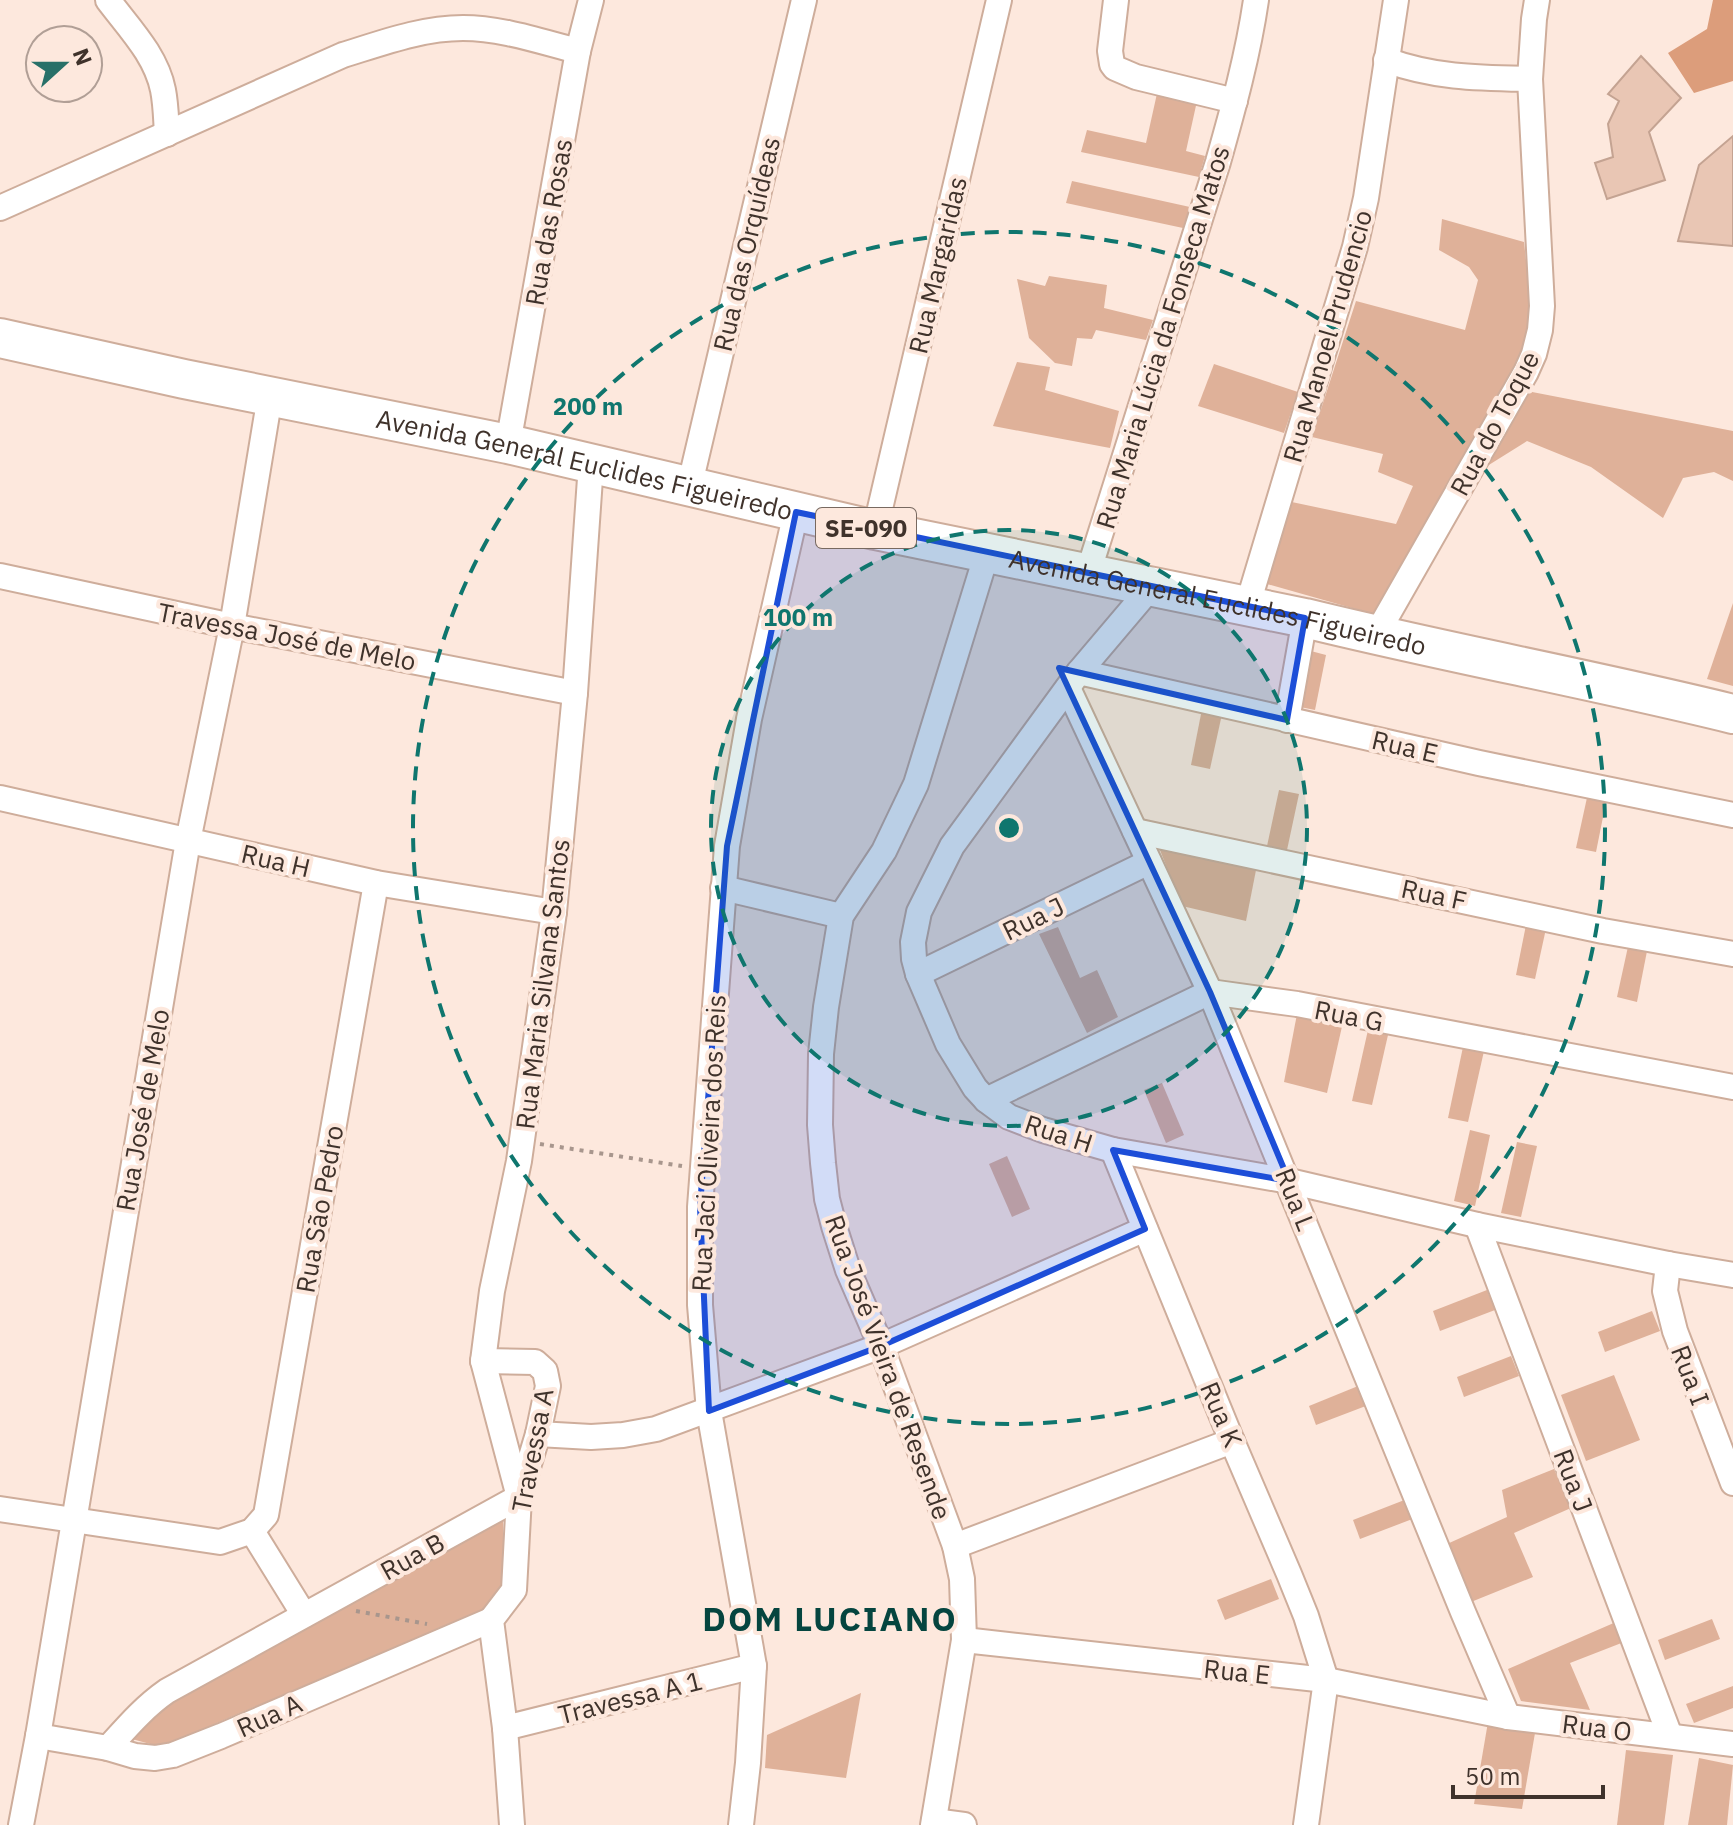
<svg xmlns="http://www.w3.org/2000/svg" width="1733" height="1825" viewBox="0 0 1733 1825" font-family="'IBM Plex Sans',sans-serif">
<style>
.green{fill:#dfb199}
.forest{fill:#dc9d7b}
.building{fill:#e9c6b4;stroke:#c4a392;stroke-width:2}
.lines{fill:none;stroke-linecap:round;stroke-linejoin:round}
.street-casing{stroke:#cead9b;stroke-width:28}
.primary-casing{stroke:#cead9b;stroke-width:42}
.path{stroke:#a8968d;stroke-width:4;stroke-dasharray:4 6;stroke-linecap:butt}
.street{stroke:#fff;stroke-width:24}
.primary{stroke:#fff;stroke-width:38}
.marked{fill:#1d4ed8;fill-opacity:0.2;stroke:#1d4ed8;stroke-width:6;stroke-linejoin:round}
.ring{fill:none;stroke:#0f766e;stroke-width:4;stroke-dasharray:14 10}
.labels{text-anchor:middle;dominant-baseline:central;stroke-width:8;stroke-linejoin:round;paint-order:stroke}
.shield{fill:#fde8dd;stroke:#786960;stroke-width:2}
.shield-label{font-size:24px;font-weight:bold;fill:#3f322b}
.street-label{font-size:26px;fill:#3f322b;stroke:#fde8dd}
.district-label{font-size:34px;font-weight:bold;letter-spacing:2px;fill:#05453f;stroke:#fde8dd}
.centre{fill:#0f766e;stroke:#fde8dd;stroke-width:4}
.ring-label{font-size:24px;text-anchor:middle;font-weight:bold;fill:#0f766e;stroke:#fde8dd;stroke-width:8;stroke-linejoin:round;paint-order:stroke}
</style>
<rect width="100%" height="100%" fill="#fde8dd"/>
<!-- green -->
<g class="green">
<polygon points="1158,89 1197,101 1186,151 1205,156 1199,177 1081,152 1087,130 1146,143"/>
<polygon points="1072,181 1190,207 1183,228 1066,203"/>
<polygon points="1442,219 1524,242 1531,306 1525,351 1373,614 1267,584 1287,501 1396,524 1413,486 1378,472 1383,454 1312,437 1356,301 1465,330 1478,280 1469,267 1439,250"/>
<polygon points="1049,276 1107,285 1104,308 1153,320 1146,340 1096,330 1092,339 1077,338 1072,366 1055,363 1029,338 1017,279 1045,286"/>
<polygon points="1017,362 1050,367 1045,390 1119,411 1110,448 993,426"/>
<polygon points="1214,364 1298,392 1284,433 1198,406"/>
<polygon points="1527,391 1733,431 1733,481 1714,472 1683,478 1663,518 1591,467 1527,441 1484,468"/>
<polygon points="1733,603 1733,686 1707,679"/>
<polygon points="1307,650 1326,655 1315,710 1295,706"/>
<polygon points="1202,709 1222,714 1210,769 1191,765"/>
<polygon points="1279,790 1299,794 1287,850 1267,846"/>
<polygon points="1588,793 1607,797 1596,852 1576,848"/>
<polygon points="1156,840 1257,865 1246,921 1182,906"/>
<polygon points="1527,920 1547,924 1535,979 1516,975"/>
<polygon points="1058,927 1080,978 1097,970 1118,1017 1087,1033 1039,934"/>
<polygon points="1629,942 1648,946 1637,1002 1617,997"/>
<polygon points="1297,1014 1343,1022 1327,1093 1284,1082"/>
<polygon points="1368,1030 1388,1035 1372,1105 1352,1101"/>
<polygon points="1463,1047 1484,1051 1468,1122 1448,1118"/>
<polygon points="1162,1083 1184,1135 1166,1143 1144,1090"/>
<polygon points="1470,1130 1490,1135 1475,1206 1454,1201"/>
<polygon points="1517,1142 1537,1146 1521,1217 1501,1213"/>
<polygon points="1007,1156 1030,1209 1012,1217 989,1164"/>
<polygon points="1487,1290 1495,1310 1440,1331 1433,1311"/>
<polygon points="1652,1311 1660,1331 1605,1352 1598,1332"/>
<polygon points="1511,1356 1519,1376 1464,1397 1457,1377"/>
<polygon points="1614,1375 1640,1440 1586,1461 1561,1395"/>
<polygon points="1363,1384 1371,1404 1316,1425 1309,1406"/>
<polygon points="1554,1469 1571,1508 1514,1533 1533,1577 1471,1602 1447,1544 1507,1517 1502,1490"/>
<polygon points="1407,1499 1415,1518 1360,1539 1353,1520"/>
<polygon points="503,1517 504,1584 495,1604 161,1747 132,1739 159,1708"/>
<polygon points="1271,1579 1279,1599 1225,1620 1217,1600"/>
<polygon points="1712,1619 1720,1639 1665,1660 1658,1640"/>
<polygon points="1616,1622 1624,1642 1570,1663 1590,1710 1521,1701 1508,1669"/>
<polygon points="1733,1686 1733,1708 1694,1723 1686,1704"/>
<polygon points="861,1693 846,1778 765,1768 767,1735"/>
<polygon points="1488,1722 1535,1733 1522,1809 1474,1804"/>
<polygon points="1626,1750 1673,1755 1664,1825 1617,1825"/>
<polygon points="1699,1758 1733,1765 1727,1825 1688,1825"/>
</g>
<!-- forest -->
<polygon class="forest" points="1713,0 1733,0 1733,81 1694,93 1668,53 1707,29"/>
<!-- building -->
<g class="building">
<polygon points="1641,56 1681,98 1649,132 1665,180 1607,199 1595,163 1613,157 1608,124 1619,101 1608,94"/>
<polygon points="1733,136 1733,246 1678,241 1699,165"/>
</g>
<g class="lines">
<!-- street casing -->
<g class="street-casing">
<g id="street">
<path d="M108 0C129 28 156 55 163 90 166 105 166 120 167 134"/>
<polyline points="1116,0 1110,51 1112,64 1115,68 1136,77 1235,101"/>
<path d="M1386 60C1435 78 1479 78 1530 79"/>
<path d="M0 208 343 55C382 43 422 28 463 28 502 28 542 42 578 51"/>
<polyline points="508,444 578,51 591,0"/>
<polyline points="689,488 804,0"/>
<polyline points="875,530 999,0"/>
<path d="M1088 573 1218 162C1233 109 1248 55 1256 0"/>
<polyline points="0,576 232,626 575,693"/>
<polyline points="1151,587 1079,672 952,846 919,912 913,942 914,959 918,974 948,1044 975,1088 986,1100 1009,1117 1043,1130 1113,1150 1289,1181 1477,1225 1668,1264 1733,1275"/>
<polyline points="1247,607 1355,247 1366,198 1396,0"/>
<polyline points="1376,635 1526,372 1534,354 1540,330 1542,306 1530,79 1534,19 1537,0"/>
<polyline points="1079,672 1479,763 1733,815"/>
<polyline points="1068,688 1210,992 1463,1612 1508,1717"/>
<polyline points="1287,720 1305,618"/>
<polyline points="0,798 376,883 554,912"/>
<polyline points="1135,831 1603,931 1733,954"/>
<polyline points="723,888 841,916"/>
<polyline points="918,974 1149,862"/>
<polyline points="986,1100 1210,992 1297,1004 1733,1087"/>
<polyline points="1113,1150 1232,1441 1289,1574 1306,1616 1326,1680 1306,1825"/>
<polyline points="1477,1225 1670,1736"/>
<polyline points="1668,1264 1665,1291 1675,1331 1733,1483"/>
<polyline points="483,1361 535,1362 545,1371 548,1386 538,1434 519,1497 514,1590 491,1620 505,1728 512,1825"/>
<polyline points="538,1434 591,1437 623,1435 656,1429 881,1346 1145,1229"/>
<polyline points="0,1509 220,1542 252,1531 266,1515 376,883"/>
<polyline points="252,1531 304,1615"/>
<polyline points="955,1546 1232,1441"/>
<polyline points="964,1640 1326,1680 1508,1717 1733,1744"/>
<polyline points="505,1728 754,1666"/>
<polyline points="38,1736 108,1748 135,1756 155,1758 173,1755 221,1736 491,1620"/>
<path d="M108 1748C127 1727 144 1707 167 1691L519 1497 483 1361 492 1291 519 1161 554 912 575 693 591 464"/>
<polyline points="934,1821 964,1825"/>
<polyline points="21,1825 38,1736 188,841 232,626 270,396"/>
<polyline points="741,1825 748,1763 754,1666 709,1411 700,1305 700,1207 727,846 749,719 796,512"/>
<polyline points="933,1825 964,1640 962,1579 955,1546 881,1346 848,1270 834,1226 827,1199 823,1163 820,1125 821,1054 826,1007 841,916 884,851 916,784 987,553"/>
</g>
</g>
<!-- primary casing -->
<g class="primary-casing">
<g id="primary">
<path id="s1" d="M0 338 184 379 508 444 875 530 1305 618C1447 653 1591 679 1733 714"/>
</g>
</g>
<!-- path -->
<g class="path">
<polyline points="540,1144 682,1166"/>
<polyline points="356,1611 427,1624"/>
</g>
<!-- street -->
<use href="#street" class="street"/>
<!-- primary -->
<use href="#primary" class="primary"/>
</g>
<!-- marked area -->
<path class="marked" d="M796 512 1305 618 1287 720 1059 668 1210 992 1289 1181 1113 1150 1145 1229 881 1346 709 1411 700 1207 727 846Z"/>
<!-- distance rings -->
<circle cx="1009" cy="828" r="298" fill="#0f766e" fill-opacity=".12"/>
<g class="ring">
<circle cx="1009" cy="828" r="298"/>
<circle cx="1009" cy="828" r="596"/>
</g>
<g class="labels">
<!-- shield labels -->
<rect class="shield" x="816" y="508" width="100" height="40" rx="6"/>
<g class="shield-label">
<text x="866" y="528">SE-090</text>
</g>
<!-- street labels -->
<g class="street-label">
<text transform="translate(548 222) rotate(-80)">Rua das Rosas</text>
<text transform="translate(746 244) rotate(-77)">Rua das Orquídeas</text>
<text transform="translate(937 265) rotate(-77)">Rua Margaridas</text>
<text transform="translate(1327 336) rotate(-74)">Rua Manoel Prudencio</text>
<text transform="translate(1162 337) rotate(-73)">Rua Maria Lúcia da Fonseca Matos</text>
<text transform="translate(1494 423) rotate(-62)">Rua do Toque</text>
<text stroke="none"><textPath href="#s1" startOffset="598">Avenida General Euclides Figueiredo</textPath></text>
<text stroke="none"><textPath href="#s1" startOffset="1246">Avenida General Euclides Figueiredo</textPath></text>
<text transform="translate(287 636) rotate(11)">Travessa José de Melo</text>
<text transform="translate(1405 746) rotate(13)">Rua E</text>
<text transform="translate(276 860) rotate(13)">Rua H</text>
<text transform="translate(1434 894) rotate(12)">Rua F</text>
<text transform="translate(1033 918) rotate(-26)">Rua J</text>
<text transform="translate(542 984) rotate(-83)">Rua Maria Silvana Santos</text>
<text transform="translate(1349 1015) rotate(11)">Rua G</text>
<text transform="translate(142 1110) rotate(-80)">Rua José de Melo</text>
<text transform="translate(1059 1133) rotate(18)">Rua H</text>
<text transform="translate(708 1143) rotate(-87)">Rua Jaci Oliveira dos Reis</text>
<text transform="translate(1296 1199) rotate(68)">Rua L</text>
<text transform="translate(319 1209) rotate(-80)">Rua São Pedro</text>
<text transform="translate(889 1367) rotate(70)">Rua José Vieira de Resende</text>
<text transform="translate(1691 1375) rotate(69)">Rua I</text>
<text transform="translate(1222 1414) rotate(67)">Rua K</text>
<text transform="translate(532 1450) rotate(-79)">Travessa A</text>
<text transform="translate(1574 1480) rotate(69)">Rua J</text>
<text transform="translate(412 1556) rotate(-29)">Rua B</text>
<text transform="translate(1237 1671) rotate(6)">Rua E</text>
<text transform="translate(630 1697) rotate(-14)">Travessa A 1</text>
<text transform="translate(269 1715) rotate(-24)">Rua A</text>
<text transform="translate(1597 1727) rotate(7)">Rua O</text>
</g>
<!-- district labels -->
<g class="district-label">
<text x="830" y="1618">DOM LUCIANO</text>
</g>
</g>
<circle cx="1009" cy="828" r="12" class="centre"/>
<g class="ring-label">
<text x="588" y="415">200 m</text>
<text x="798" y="626">100 m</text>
</g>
<!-- north arrow -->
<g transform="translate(64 64) rotate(69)"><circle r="38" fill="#fde8dd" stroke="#b19f96" stroke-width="2"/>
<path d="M0-6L14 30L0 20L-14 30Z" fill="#287068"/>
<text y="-12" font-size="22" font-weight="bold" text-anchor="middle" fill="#3f322b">N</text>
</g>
<!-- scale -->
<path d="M1453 1785v12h150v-12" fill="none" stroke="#3f322b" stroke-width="4"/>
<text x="1465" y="1785" font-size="24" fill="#3f322b" stroke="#fde8dd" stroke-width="6" paint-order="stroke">50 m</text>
</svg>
